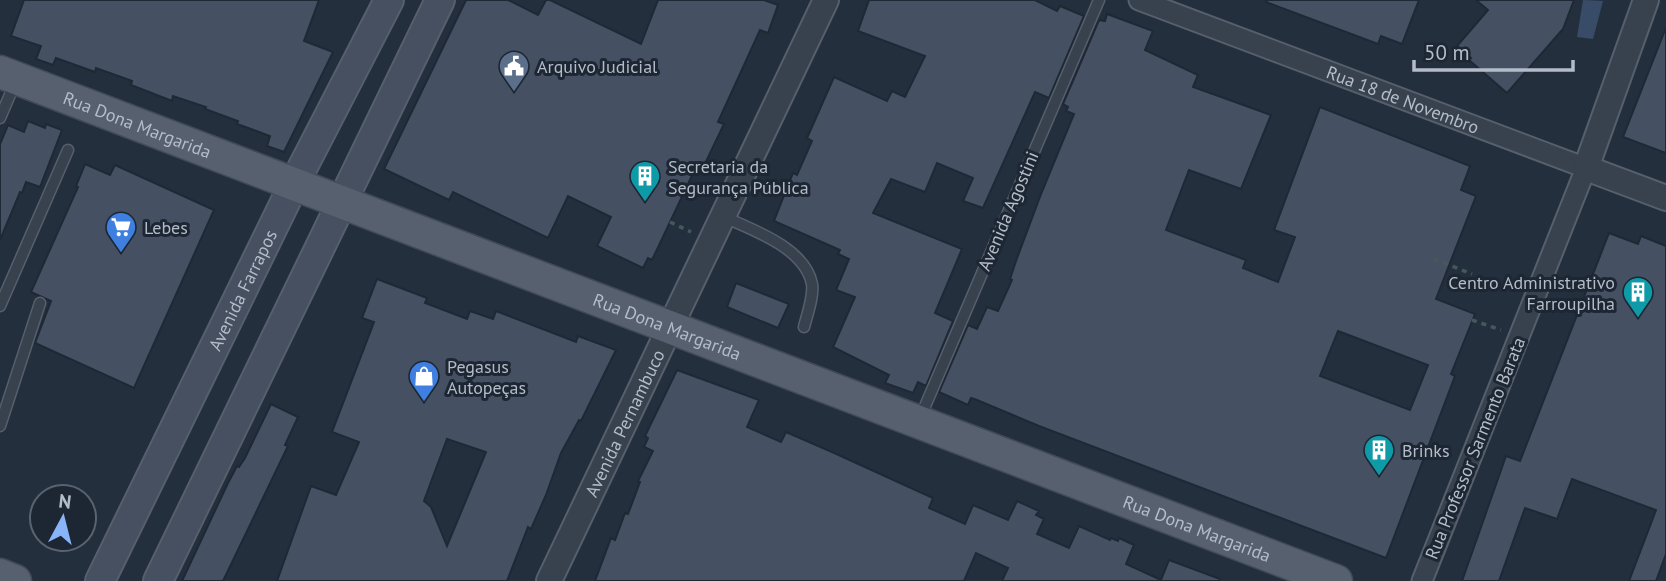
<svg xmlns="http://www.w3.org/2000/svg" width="1666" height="581" viewBox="0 0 1666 581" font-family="'PT Sans',sans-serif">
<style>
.water{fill:#394c67}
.building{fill:#455162;stroke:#1f2835;stroke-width:2;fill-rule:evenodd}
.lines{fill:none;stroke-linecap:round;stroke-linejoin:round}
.service-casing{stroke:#565f6c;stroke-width:13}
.minor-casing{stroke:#565f6c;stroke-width:23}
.tertiary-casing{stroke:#565f6c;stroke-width:28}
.secondary-casing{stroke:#565f6c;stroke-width:32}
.primary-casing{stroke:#414a57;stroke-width:35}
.path{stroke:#44595c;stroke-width:3.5;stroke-dasharray:5 5;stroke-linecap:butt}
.service{stroke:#38414e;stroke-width:10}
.minor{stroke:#38414e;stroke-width:19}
.tertiary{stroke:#38414e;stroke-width:24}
.secondary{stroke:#465061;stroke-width:28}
.primary{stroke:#56606e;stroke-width:32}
.labels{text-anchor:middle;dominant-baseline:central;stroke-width:6;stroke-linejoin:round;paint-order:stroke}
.poi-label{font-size:18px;fill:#b4bcc9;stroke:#1d2633;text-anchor:start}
.street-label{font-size:18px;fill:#b4bcc9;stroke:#1d2633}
</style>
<rect width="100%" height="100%" fill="#242f3e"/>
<!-- water -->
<polygon class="water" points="1583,0 1603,1 1593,39 1577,37"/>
<!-- building -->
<g class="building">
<polygon points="24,0 319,0 304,41 333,52 284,152 267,146 270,136 237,124 238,121 205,109 206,107 173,96 172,101 131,85 132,81 96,68 95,72 56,58 53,65 36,59 41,46 11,36"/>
<polygon points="466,0 508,0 538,15 546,0 550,0 641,44 658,0 764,0 778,5 768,33 760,30 718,122 724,124 702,170 696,167 652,260 648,258 643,268 597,246 611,217 568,196 548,238 453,192 449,200 384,169"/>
<polygon points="869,0 1035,0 1057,11 1060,6 1084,16 1049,98 1035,92 983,208 963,201 973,178 937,163 925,192 891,179 873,213 962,249 935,313 953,321 926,386 918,382 913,393 885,383 889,375 833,347 855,297 836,290 849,259 838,254 840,250 774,221 793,173 797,175 812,141 807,138 834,77 887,101 892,91 905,97 925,56 858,31"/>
<polygon points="1267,0 1419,0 1402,44 1381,36 1378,44 1266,2"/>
<polygon points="1476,0 1574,0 1563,29 1507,93 1469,60 1471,58 1457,46 1488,10"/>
<path d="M1107 14 1153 31 1145 50 1198 75 1193 87 1271 115 1241 189 1189 170 1166 230 1246 260 1243 268 1278 282 1295 237 1274 230 1320 107 1470 166 1461 190 1476 196 1436 299 1475 314 1451 374 1455 376 1386 558 1039 426 977 400 971 398 968 405 939 392 968 325 977 329 987 307 998 311 1012 280 1010 279 1016 261 1041 194 1074 114 1066 111 1068 107 1063 104 1099 20 1105 21ZM1338 331 1428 365 1410 410 1320 376Z"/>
<polygon points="1665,30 1666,31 1666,153 1623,137"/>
<polygon points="28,121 45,128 46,124 62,130 40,187 26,182 22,193 20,192 0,240 0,144 8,125 24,132"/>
<polygon points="85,164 110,175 115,165 214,210 134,388 35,343 51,301 31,292 78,187 76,186"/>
<polygon points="1609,233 1638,244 1641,236 1666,246 1666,554 1656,581 1629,581 1656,510 1572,479 1557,519 1525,508 1499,581 1462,581 1506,456 1520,461"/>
<path d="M377 279 427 298 425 303 467 319 470 311 493 319 496 311 576 342 578 336 616 350 581 421 579 420 561 453 546 495 531 529 528 527 507 581H277L311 486 336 495 359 442 332 432 374 322 362 318ZM447 439 486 452 447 546 431 507 424 501Z"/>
<polygon points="736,283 789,304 778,328 727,307"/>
<polygon points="677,370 759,400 747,427 781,442 786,432 832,452 933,498 929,508 965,524 973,505 1008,520 1017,501 1039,511 1036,515 1044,519 1037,534 1069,548 1079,526 1110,540 1111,538 1118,541 1119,538 1134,545 1126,564 1161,580 1169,560 1220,579 1220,581 1002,581 1008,568 976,553 964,581 595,581 611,538 615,540 625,513 628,514 640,482 638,481 653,451 644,447 648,438 645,436"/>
<polygon points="271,404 298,417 285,445 288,446 223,581 182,581 228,483 237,466 239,467 245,458"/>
</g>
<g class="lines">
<!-- service casing -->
<g class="service-casing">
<g id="service">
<polyline points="0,118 15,83"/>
<path d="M724 217C753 230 805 248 812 284 814 296 807 315 804 327"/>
<polyline points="0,306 68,150"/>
<polyline points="920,418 1099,0"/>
<polyline points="0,426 40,303"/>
</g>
</g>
<!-- minor casing -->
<g class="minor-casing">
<g id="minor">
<path id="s1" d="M1139 0 1586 168 1422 581"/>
</g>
</g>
<!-- tertiary casing -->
<g class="tertiary-casing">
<g id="tertiary">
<polyline points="1646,0 1586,168 1666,198"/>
<path id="s2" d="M549 581 826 0"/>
</g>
</g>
<!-- secondary casing -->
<g class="secondary-casing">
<g id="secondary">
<path id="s3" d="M100 581 294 184 389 0"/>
<polyline points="158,581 440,0"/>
</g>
</g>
<!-- primary casing -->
<g class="primary-casing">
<g id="primary">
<path id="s4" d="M0 72 1336 581"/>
<polyline points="0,575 15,581"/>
</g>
</g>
<!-- path -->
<g class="path">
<polyline points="670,222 691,232"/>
<polyline points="1434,259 1472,274"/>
<polyline points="1472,320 1501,330"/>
</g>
<!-- service -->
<use href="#service" class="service"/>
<!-- minor -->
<use href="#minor" class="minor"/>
<!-- tertiary -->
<use href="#tertiary" class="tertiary"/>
<!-- secondary -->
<use href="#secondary" class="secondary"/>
<!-- primary -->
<use href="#primary" class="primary"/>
</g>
<!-- icons -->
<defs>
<g id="civic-pin" transform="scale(1.575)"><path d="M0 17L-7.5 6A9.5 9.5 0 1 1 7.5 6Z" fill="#5c6f8a" stroke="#1d2633"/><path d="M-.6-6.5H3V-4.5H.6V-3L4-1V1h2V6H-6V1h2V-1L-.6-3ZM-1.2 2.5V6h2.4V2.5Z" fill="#fff"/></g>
<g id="building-pin" transform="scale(1.575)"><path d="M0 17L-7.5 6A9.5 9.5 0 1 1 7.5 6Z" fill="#0f9aa8" stroke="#1d2633"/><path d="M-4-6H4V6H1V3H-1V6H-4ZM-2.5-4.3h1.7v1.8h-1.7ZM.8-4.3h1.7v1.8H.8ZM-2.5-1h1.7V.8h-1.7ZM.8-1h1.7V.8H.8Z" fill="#fff"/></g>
<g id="supermarket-pin" transform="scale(1.575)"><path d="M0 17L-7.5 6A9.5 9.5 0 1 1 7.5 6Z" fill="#3f7fe0" stroke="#1d2633"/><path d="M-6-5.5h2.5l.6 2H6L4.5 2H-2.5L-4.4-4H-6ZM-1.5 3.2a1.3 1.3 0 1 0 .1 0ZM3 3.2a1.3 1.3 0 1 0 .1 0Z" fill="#fff"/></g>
<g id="shop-pin" transform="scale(1.575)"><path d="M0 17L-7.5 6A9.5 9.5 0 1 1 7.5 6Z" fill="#3f7fe0" stroke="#1d2633"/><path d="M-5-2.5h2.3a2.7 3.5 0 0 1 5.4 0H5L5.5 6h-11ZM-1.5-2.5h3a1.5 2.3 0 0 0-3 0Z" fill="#fff"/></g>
</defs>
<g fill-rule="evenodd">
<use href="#civic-pin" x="514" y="66"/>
<use href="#building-pin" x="645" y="176"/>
<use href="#supermarket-pin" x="121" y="227"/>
<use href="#building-pin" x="1638" y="292"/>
<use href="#shop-pin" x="424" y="376"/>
<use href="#building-pin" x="1379" y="450"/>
</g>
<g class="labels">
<!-- poi labels -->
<g class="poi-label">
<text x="537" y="66">Arquivo Judicial</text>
<text x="668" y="166">Secretaria da<tspan x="668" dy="21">Segurança Pública</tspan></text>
<text x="144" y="227">Lebes</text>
<text x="1615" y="282" text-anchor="end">Centro Administrativo<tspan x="1615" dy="21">Farroupilha</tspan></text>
<text x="447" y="366">Pegasus<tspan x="447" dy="21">Autopeças</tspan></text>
<text x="1402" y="450">Brinks</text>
</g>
<!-- street labels -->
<g class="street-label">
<text stroke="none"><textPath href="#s1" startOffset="282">Rua 18 de Novembro</textPath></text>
<text stroke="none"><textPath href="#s4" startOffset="147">Rua Dona Margarida</textPath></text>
<text transform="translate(1008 211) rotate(-67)">Avenida Agostini</text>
<text stroke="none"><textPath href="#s3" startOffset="324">Avenida Farrapos</textPath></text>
<text stroke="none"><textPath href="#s4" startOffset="714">Rua Dona Margarida</textPath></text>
<text stroke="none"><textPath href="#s2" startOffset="175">Avenida Pernambuco</textPath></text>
<text transform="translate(1475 448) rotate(-68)">Rua Professor Sarmento Barata</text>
<text stroke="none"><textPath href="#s4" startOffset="1281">Rua Dona Margarida</textPath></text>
</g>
</g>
<!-- north arrow -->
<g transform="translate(63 518) rotate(7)"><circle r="33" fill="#1d2633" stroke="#59626f" stroke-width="2"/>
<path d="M0-5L12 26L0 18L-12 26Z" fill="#8ab4f8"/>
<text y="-10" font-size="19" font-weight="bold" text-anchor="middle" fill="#b4bcc9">N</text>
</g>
<!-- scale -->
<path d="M1414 60v10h159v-10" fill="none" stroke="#b4bcc9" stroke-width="3.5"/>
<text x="1424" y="60" font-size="21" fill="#b4bcc9" stroke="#1d2633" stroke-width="5" paint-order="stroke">50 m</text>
</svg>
